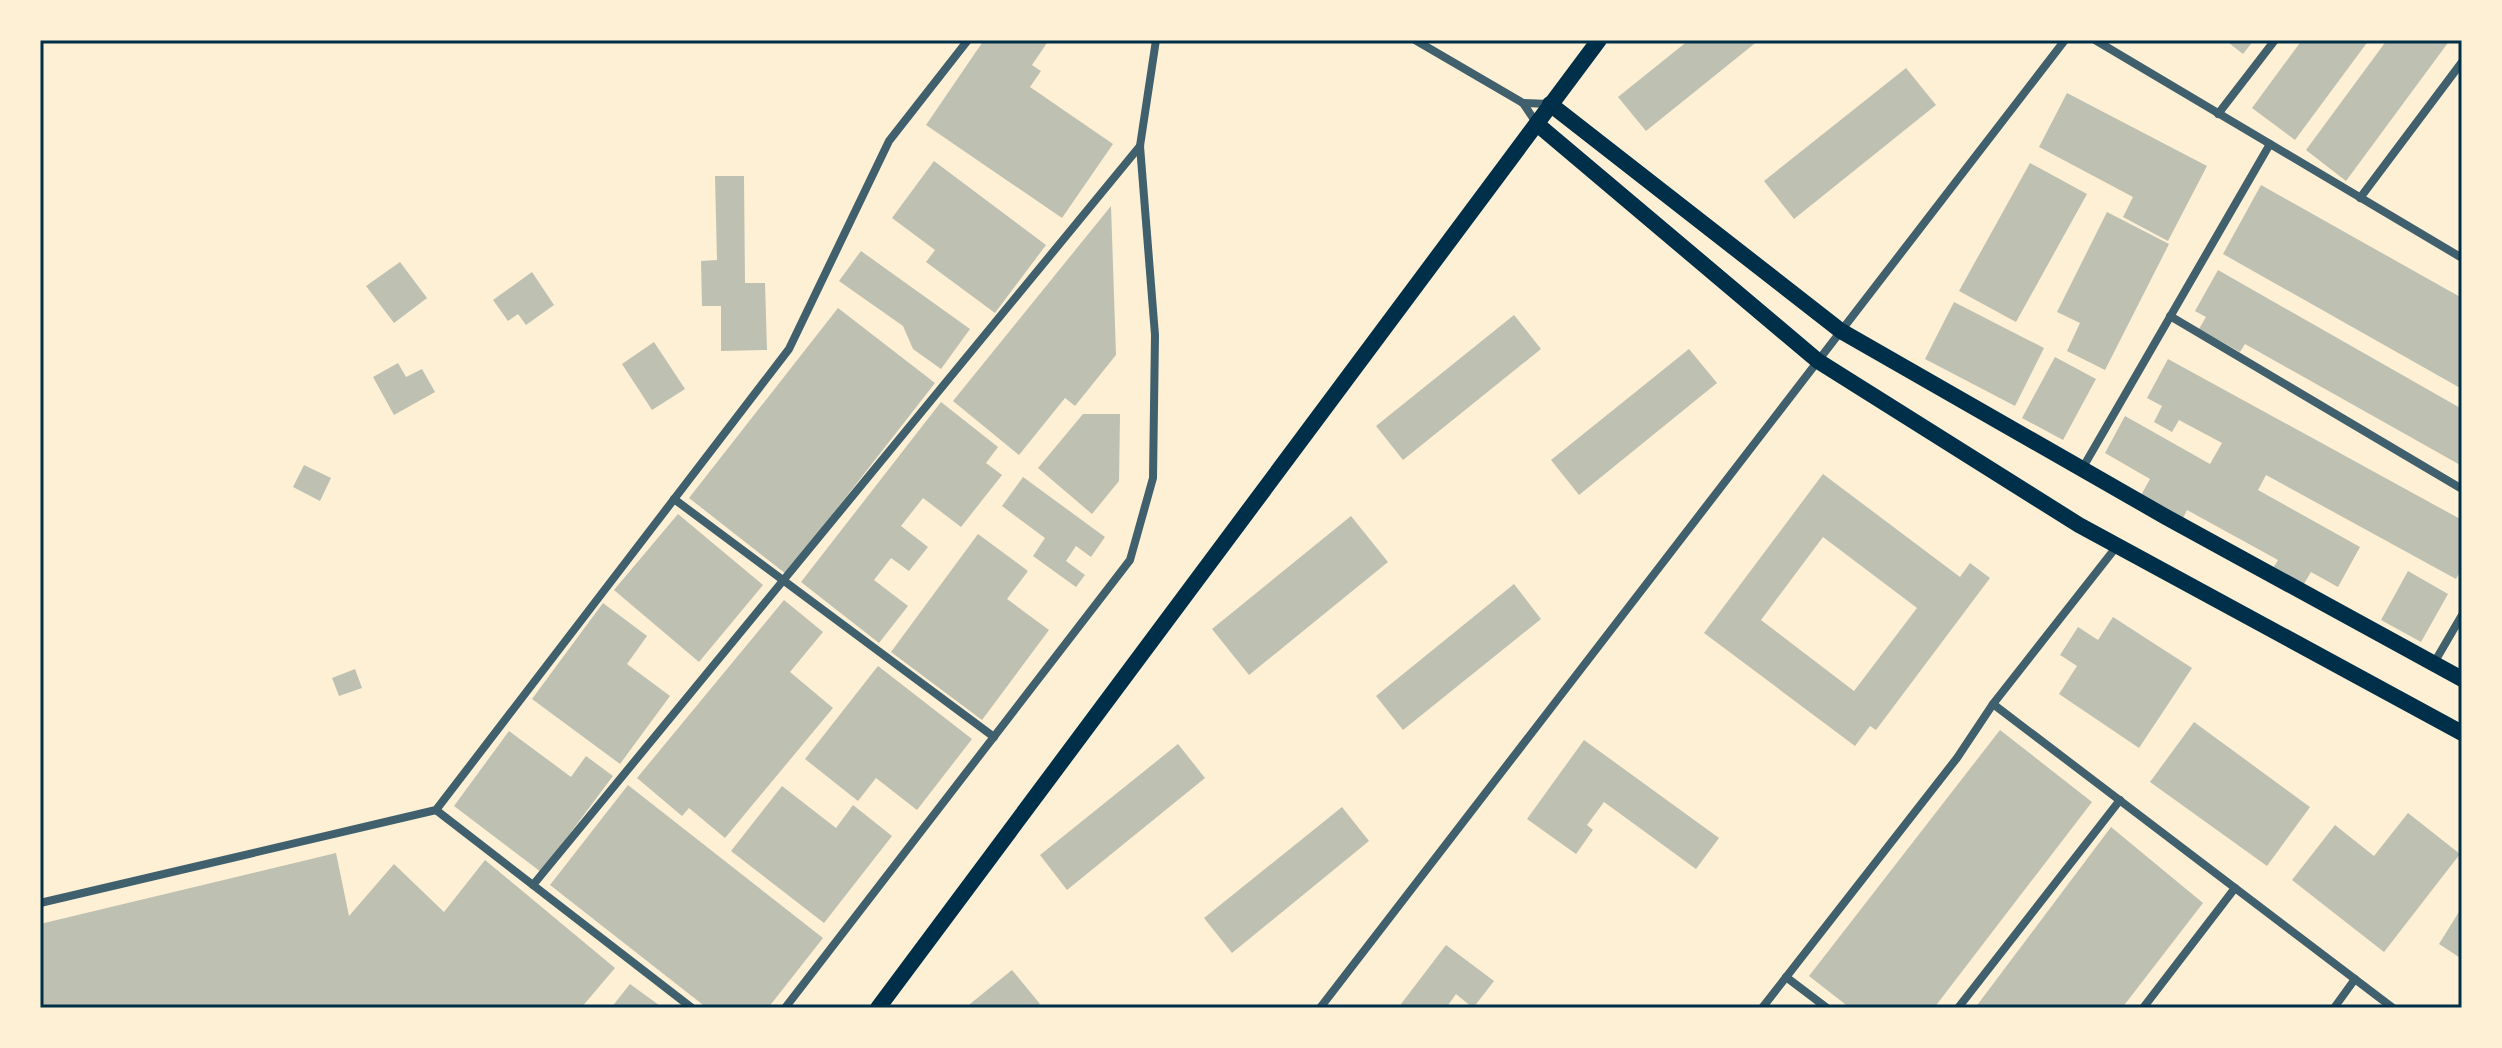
<svg xmlns="http://www.w3.org/2000/svg" width="2502" height="1048" viewBox="0 0 2502 1048" font-family="Roboto,sans-serif">
<style>
.building{fill:#bec0b2;fill-rule:evenodd}
.lines{fill:none;stroke-linecap:round;stroke-linejoin:round}
.minor{stroke:#3f606c;stroke-width:8}
.secondary{stroke:#003049;stroke-width:16}
.neatline{fill:none;stroke:#003049;stroke-width:3}
</style>
<rect width="100%" height="100%" fill="#fdf0d5"/>
<!-- building -->
<g class="building">
<polygon points="984,40 1049,40 1032,65 1041,71 1030,87 1113,144 1062,218 926,125"/>
<polygon points="1689,40 1759,40 1646,131 1618,97"/>
<polygon points="2225,40 2254,40 2243,54"/>
<polygon points="2302,40 2369,40 2295,140 2252,108"/>
<polygon points="2387,40 2450,40 2346,181 2306,150"/>
<polygon points="1906,68 1936,105 1794,219 1764,181"/>
<polygon points="2067,93 2207,166 2168,241 2123,217 2133,197 2039,147"/>
<polygon points="934,161 1046,245 995,313 926,262 935,250 892,218"/>
<polygon points="2030,163 2087,194 2016,322 1959,291"/>
<polygon points="715,176 744,176 745,283 765,283 767,350 721,351 721,306 702,306 701,261 717,260"/>
<polygon points="2261,185 2462,298 2462,389 2223,254"/>
<polygon points="1111,206 1116,355 1075,406 1065,398 1019,455 953,401"/>
<polygon points="2107,212 2169,244 2105,370 2067,351 2080,323 2057,312"/>
<polygon points="861,251 970,329 941,369 913,349 903,326 839,281"/>
<polygon points="400,262 427,298 394,323 366,286"/>
<polygon points="2218,270 2462,409 2462,466 2245,344 2240,352 2199,329 2206,317 2195,311"/>
<polygon points="532,272 554,305 526,325 518,314 508,321 493,300"/>
<polygon points="1954,302 2044,348 2015,406 1925,359"/>
<polygon points="838,308 935,383 786,574 689,498"/>
<polygon points="1514,315 1541,349 1403,460 1376,426"/>
<polygon points="654,342 685,389 652,410 622,364"/>
<polygon points="1689,349 1717,383 1579,495 1551,460"/>
<polygon points="2055,357 2096,379 2063,440 2022,418"/>
<polygon points="2168,359 2462,520 2462,568 2456,579 2266,475 2258,490 2360,547 2338,587 2311,572 2302,587 2272,570 2278,560 2187,510 2182,520 2140,497 2150,479 2105,453 2125,416 2210,464 2222,443 2179,420 2172,432 2154,422 2162,406 2147,398"/>
<polygon points="398,363 406,377 422,369 435,392 394,415 373,377"/>
<polygon points="941,402 998,447 986,463 1002,475 961,527 923,498 901,526 928,547 909,571 891,558 874,580 908,606 879,643 801,582"/>
<polygon points="1083,414 1120,414 1119,481 1092,514 1038,468"/>
<polygon points="304,465 331,478 320,501 293,487"/>
<path d="M1823 474 1960 577 1970 563 1990 578 1876 730 1870 726 1855 746 1704 633ZM1823 537 1917 608 1854 691 1761 620Z"/>
<polygon points="1023,477 1105,537 1091,557 1076,546 1066,561 1085,575 1076,587 1033,556 1045,538 1002,506"/>
<polygon points="678,514 763,585 699,662 614,590"/>
<polygon points="1351,516 1388,562 1249,675 1212,629"/>
<polygon points="978,534 1028,571 1007,599 1049,630 982,720 891,652"/>
<polygon points="2408,571 2448,594 2421,642 2381,620"/>
<polygon points="1514,584 1541,619 1403,730 1376,696"/>
<polygon points="784,600 823,632 790,672 833,708 725,838 689,808 682,816 637,778"/>
<polygon points="603,603 647,636 627,664 670,696 620,764 532,699"/>
<polygon points="2113,617 2192,668 2139,748 2059,694 2077,666 2060,655 2078,627 2098,640"/>
<polygon points="878,666 972,739 917,810 876,778 858,801 805,759"/>
<polygon points="355,669 362,688 339,696 332,678"/>
<polygon points="2194,722 2310,807 2267,866 2150,782"/>
<polygon points="2000,730 2092,802 1934,1008 1850,1008 1809,976"/>
<polygon points="509,731 571,777 586,756 613,776 541,872 454,806"/>
<polygon points="1584,740 1719,838 1696,869 1604,802 1587,825 1593,830 1576,854 1527,819"/>
<polygon points="1178,744 1205,778 1067,890 1040,855"/>
<polygon points="628,785 823,938 768,1008 707,1008 550,885"/>
<polygon points="782,786 836,828 853,805 892,836 824,923 731,851"/>
<polygon points="1342,807 1369,841 1232,953 1204,918"/>
<polygon points="2408,813 2460,854 2384,952 2292,880 2335,825 2374,856"/>
<polygon points="2111,827 2203,903 2122,1008 1975,1008"/>
<polygon points="336,853 349,916 394,864 444,912 485,860 615,968 581,1008 40,1008 40,924"/>
<polygon points="2462,907 2462,959 2439,944"/>
<polygon points="1446,945 1494,981 1473,1008 1456,994 1446,1008 1398,1008"/>
<polygon points="1012,970 1040,1004 1035,1008 965,1008"/>
<polygon points="630,984 663,1008 611,1008"/>
</g>
<g class="lines">
<!-- minor -->
<g class="minor">
<polyline points="1415,40 1523,103 1537,124"/>
<polyline points="2095,40 2462,258"/>
<polyline points="1523,103 1550,104"/>
<polyline points="2218,114 2275,40"/>
<polyline points="2360,198 2462,62"/>
<polyline points="2170,316 2462,489"/>
<polyline points="2082,469 2270,144"/>
<polyline points="674,499 994,737"/>
<polyline points="2434,663 2462,615"/>
<polyline points="1993,704 2393,1008"/>
<polyline points="436,810 692,1008"/>
<polyline points="533,885 1140,146"/>
<polyline points="40,903 436,810 789,349 889,141 968,40"/>
<polyline points="1786,977 1827,1008"/>
<polyline points="785,1008 1130,560 1153,478 1155,335 1140,146 1156,40"/>
<polyline points="1320,1008 2065,40"/>
<polyline points="1762,1008 1957,758 1993,704 2117,546"/>
<polyline points="1958,1008 2120,800"/>
<polyline points="2143,1008 2235,888"/>
<polyline points="2334,1008 2355,979"/>
</g>
<!-- secondary -->
<g class="secondary">
<polyline points="1550,104 1841,331 2166,517 2462,679"/>
<polyline points="1537,124 1818,361 2079,525 2462,733"/>
<polyline points="878,1008 1599,40"/>
</g>
</g>
<!-- border -->
<rect width="2502" height="1048" fill="none" stroke="#fdf0d5" stroke-width="84"/>
<rect x="42" y="42" width="2418" height="964" class="neatline"/>
</svg>
